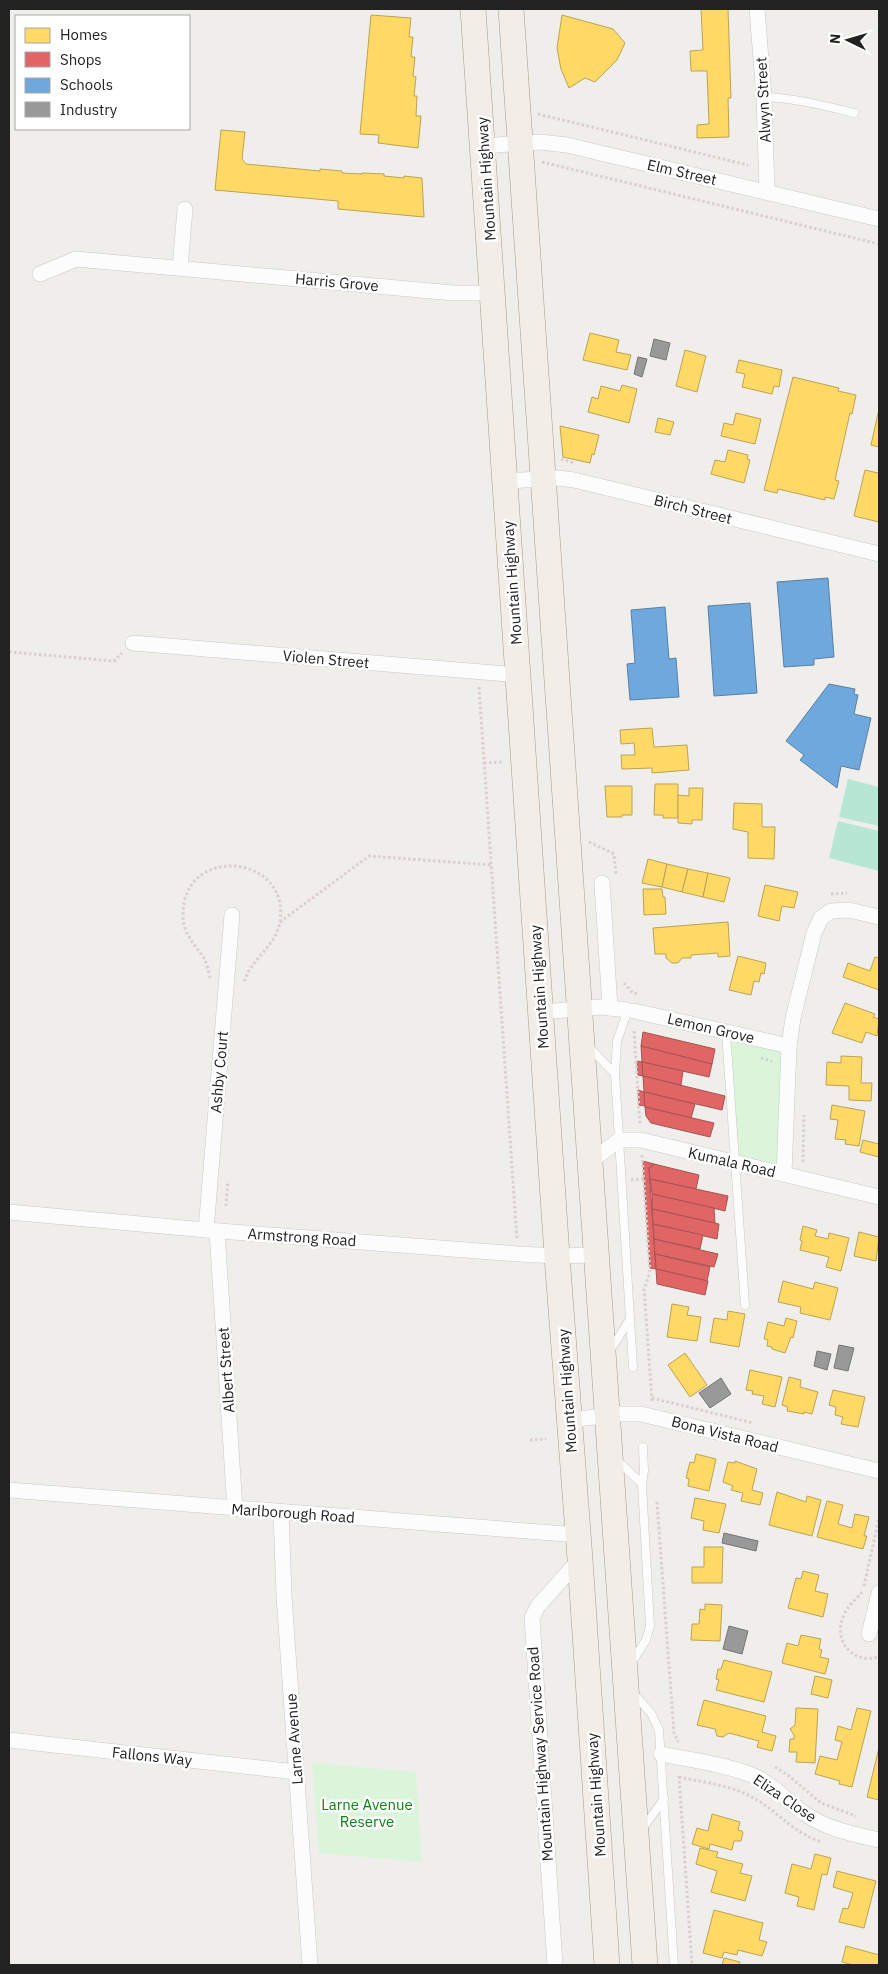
<svg xmlns="http://www.w3.org/2000/svg" width="888" height="1974" viewBox="0 0 888 1974" font-family="'IBM Plex Sans',sans-serif">
<style>
.park{fill:#daf5da}
.pitch{fill:#b7e6d2}
.homes{fill:#ffd966;stroke:#bda252}
.shops{fill:#e06666;stroke:#a75252}
.schools{fill:#6fa8dc;stroke:#5880a4}
.industry{fill:#999;stroke:#757575}
.lines{fill:none;stroke-linecap:round;stroke-linejoin:round}
.service-casing{stroke:#c9c8c7;stroke-width:9}
.minor-casing{stroke:#c9c8c7;stroke-width:16}
.primary-casing{stroke:#a79c86;stroke-width:26}
.path{stroke:#dccecd;stroke-width:3;stroke-dasharray:2.5 2.5;stroke-linecap:butt}
.service{stroke:#fdfcfc;stroke-width:8}
.minor{stroke:#fdfcfc;stroke-width:15}
.primary{stroke:#f3ede7;stroke-width:25}
.labels{text-anchor:middle;dominant-baseline:central;stroke-width:5;stroke-linejoin:round;paint-order:stroke}
.street-label{font-size:15px;fill:#222;stroke:#fff}
.park-label{font-size:15px;fill:#0c8416;stroke:#fff}
</style>
<rect width="100%" height="100%" fill="#f0eeeb"/>
<!-- park -->
<g class="park">
<polygon points="726,1032 789,1046 784,1174 735,1163"/>
<polygon points="312,1763 416,1772 422,1862 319,1853"/>
</g>
<!-- pitch -->
<g class="pitch">
<polygon points="848,779 879,787 879,826 839,817"/>
<polygon points="838,821 879,831 879,871 829,858"/>
</g>
<!-- homes -->
<g class="homes">
<polygon points="701,9 728,9 731,98 728,98 729,137 697,138 697,125 709,124 707,71 691,71 690,51 703,50"/>
<polygon points="371,15 411,18 409,37 413,37 411,57 415,57 413,76 416,77 414,96 417,96 416,116 421,116 418,148 378,143 379,135 360,134"/>
<polygon points="562,15 613,29 625,43 617,60 595,82 585,78 569,88 561,69 557,48"/>
<polygon points="221,130 245,132 242,159 246,164 320,171 320,169 342,171 342,173 362,174 362,173 384,174 384,176 404,178 404,176 422,178 424,217 338,209 338,201 215,190"/>
<polygon points="590,333 619,340 616,352 631,355 627,370 583,360"/>
<polygon points="685,350 706,356 697,392 676,386"/>
<polygon points="739,360 782,370 779,387 774,386 772,394 742,387 745,374 736,372"/>
<polygon points="793,377 839,388 838,391 856,395 852,414 850,413 835,480 839,481 834,499 825,497 825,500 778,489 777,493 764,490"/>
<polygon points="622,385 637,389 629,423 588,412 592,397 598,399 601,386 620,391"/>
<polygon points="879,409 879,447 871,445"/>
<polygon points="736,413 761,419 755,444 721,436 724,423 733,425"/>
<polygon points="658,418 674,422 670,435 655,432"/>
<polygon points="560,426 599,435 594,455 592,454 590,463 563,457"/>
<polygon points="728,450 748,455 747,459 750,460 744,483 711,474 715,460 725,462"/>
<polygon points="865,470 878,473 879,475 879,522 854,516"/>
<polygon points="652,728 654,747 687,745 689,770 652,773 652,768 622,769 621,755 635,755 634,743 621,744 620,730"/>
<polygon points="655,784 678,784 678,818 663,818 663,815 654,815"/>
<polygon points="605,786 632,786 632,815 622,815 622,817 607,817"/>
<polygon points="689,788 703,788 702,820 692,820 692,824 678,823 678,795 689,796"/>
<polygon points="734,803 762,804 762,827 775,827 774,859 748,858 748,832 733,829"/>
<polygon points="648,859 667,864 662,887 642,883"/>
<polygon points="667,864 688,869 682,892 662,887"/>
<polygon points="688,869 708,873 703,897 682,892"/>
<polygon points="708,873 730,878 724,902 703,897"/>
<polygon points="765,885 798,892 794,908 782,906 779,921 758,916"/>
<polygon points="643,889 662,889 663,897 665,897 666,914 644,915"/>
<polygon points="728,922 730,956 718,957 718,953 691,955 691,958 682,958 678,963 672,963 666,958 666,954 655,954 653,928"/>
<polygon points="738,956 766,963 764,974 761,973 759,982 754,981 751,995 729,990"/>
<polygon points="875,957 879,958 879,990 843,977 848,963 870,971"/>
<polygon points="845,1003 875,1014 873,1017 879,1019 877,1036 866,1032 862,1043 832,1033"/>
<polygon points="841,1056 862,1057 861,1083 872,1083 871,1101 849,1100 849,1086 826,1085 827,1062 841,1063"/>
<polygon points="832,1105 865,1111 859,1146 845,1144 846,1140 835,1139 838,1120 830,1119"/>
<polygon points="863,1140 879,1144 879,1157 860,1152"/>
<polygon points="803,1226 817,1230 815,1236 828,1239 829,1233 849,1238 841,1271 826,1267 829,1257 800,1250 802,1241 800,1240"/>
<polygon points="859,1232 879,1237 876,1261 854,1256"/>
<polygon points="783,1281 813,1289 815,1282 838,1288 830,1320 800,1313 801,1307 778,1302"/>
<polygon points="672,1304 689,1307 687,1315 701,1317 697,1341 667,1337"/>
<polygon points="728,1311 745,1314 739,1347 710,1342 714,1318 727,1320"/>
<polygon points="786,1318 797,1321 793,1338 791,1337 785,1353 772,1349 772,1347 767,1346 768,1340 764,1339 768,1322 784,1326"/>
<polygon points="685,1353 707,1385 690,1397 668,1365"/>
<polygon points="750,1370 782,1377 775,1407 762,1404 764,1396 752,1394 753,1391 746,1390"/>
<polygon points="789,1377 801,1380 800,1387 818,1392 812,1414 804,1412 804,1414 787,1411 788,1407 782,1405"/>
<polygon points="833,1390 865,1397 858,1427 841,1424 843,1417 835,1415 836,1407 829,1405"/>
<polygon points="696,1454 716,1459 709,1491 688,1486 689,1479 686,1478 690,1462 694,1463"/>
<polygon points="735,1461 757,1469 752,1490 763,1493 760,1505 741,1501 743,1493 731,1490 733,1486 723,1482 728,1462 735,1463"/>
<polygon points="777,1492 806,1502 807,1496 821,1500 812,1536 769,1525"/>
<polygon points="695,1498 726,1504 719,1533 703,1530 704,1521 691,1518"/>
<polygon points="827,1501 843,1505 838,1524 852,1528 855,1514 869,1517 864,1536 867,1536 863,1549 817,1537"/>
<polygon points="704,1547 723,1547 722,1583 692,1583 692,1567 704,1567"/>
<polygon points="803,1571 819,1575 815,1591 828,1594 823,1617 788,1608 796,1578 801,1579"/>
<polygon points="705,1604 722,1605 720,1641 691,1640 692,1624 699,1624 700,1609 705,1610"/>
<polygon points="801,1635 821,1639 819,1649 822,1650 820,1657 829,1659 825,1674 782,1663 787,1643 798,1646"/>
<polygon points="724,1660 772,1672 764,1702 716,1690 719,1680 716,1679 718,1669 721,1669"/>
<polygon points="815,1676 832,1680 828,1698 811,1694"/>
<polygon points="704,1700 766,1716 762,1732 776,1736 772,1751 757,1747 759,1741 729,1733 723,1737 717,1736 715,1729 697,1725"/>
<polygon points="796,1708 818,1709 815,1763 796,1762 797,1752 789,1752 790,1739 794,1739 794,1735 790,1729 795,1725"/>
<polygon points="857,1708 871,1711 852,1787 839,1784 840,1781 815,1774 820,1756 837,1760 842,1742 835,1740 838,1726 851,1730"/>
<polygon points="879,1748 879,1800 867,1797"/>
<polygon points="712,1814 740,1822 738,1830 742,1831 743,1833 741,1841 734,1841 732,1850 710,1844 709,1849 692,1844 697,1828 708,1831"/>
<polygon points="700,1848 718,1852 716,1857 743,1864 740,1873 752,1876 745,1901 711,1892 717,1871 696,1864"/>
<polygon points="815,1854 831,1858 827,1875 822,1874 814,1910 797,1906 799,1897 785,1893 792,1864 811,1869"/>
<polygon points="837,1871 876,1881 864,1928 839,1922 843,1908 848,1909 853,1893 833,1887"/>
<polygon points="714,1910 763,1923 759,1940 767,1942 762,1956 738,1950 737,1955 724,1952 722,1958 703,1953"/>
<polygon points="846,1946 879,1955 879,1965 853,1965 842,1962"/>
<polygon points="724,1958 740,1962 739,1965 722,1965"/>
</g>
<!-- shops -->
<g class="shops">
<polygon points="643,1032 715,1049 712,1064 641,1046"/>
<polygon points="641,1046 712,1064 709,1077 642,1062"/>
<polygon points="637,1061 642,1062 643,1076 638,1075"/>
<polygon points="642,1062 683,1071 681,1085 643,1076"/>
<polygon points="643,1076 725,1096 722,1110 644,1092"/>
<polygon points="638,1090 644,1092 645,1106 639,1105"/>
<polygon points="644,1092 695,1104 691,1118 645,1107"/>
<polygon points="645,1107 714,1123 710,1137 651,1123 646,1116"/>
<polygon points="643,1161 654,1164 649,1168 656,1269 650,1268"/>
<polygon points="654,1164 699,1175 696,1189 650,1179 649,1168"/>
<polygon points="650,1179 728,1196 725,1211 652,1194"/>
<polygon points="652,1194 714,1208 715,1223 652,1209"/>
<polygon points="652,1209 719,1224 717,1239 653,1224"/>
<polygon points="653,1224 703,1235 700,1249 654,1239"/>
<polygon points="654,1239 718,1254 714,1267 655,1254"/>
<polygon points="655,1254 710,1267 707,1281 656,1269"/>
<polygon points="656,1269 708,1281 705,1295 657,1284"/>
</g>
<!-- schools -->
<g class="schools">
<polygon points="828,578 834,657 814,659 814,665 784,667 777,582"/>
<polygon points="750,603 757,693 714,696 708,606"/>
<polygon points="665,607 669,659 676,658 679,697 630,700 627,664 635,663 631,610"/>
<polygon points="829,684 855,689 854,694 858,695 854,714 871,718 859,770 841,766 837,788 800,760 804,755 786,741"/>
</g>
<!-- industry -->
<g class="industry">
<polygon points="654,339 670,343 666,360 650,356"/>
<polygon points="638,357 647,359 642,377 634,374"/>
<polygon points="839,1345 854,1348 848,1371 834,1368"/>
<polygon points="817,1351 831,1354 827,1370 814,1366"/>
<polygon points="721,1378 731,1394 710,1408 699,1393"/>
<polygon points="724,1533 758,1541 756,1551 722,1543"/>
<polygon points="729,1626 748,1631 742,1654 723,1649"/>
</g>
<g class="lines">
<!-- service casing -->
<g class="service-casing">
<g id="service">
<path d="M764 97C795 98 825 106 854 113"/>
<polyline points="628,1010 617,1041 615,1074 633,1367"/>
<polyline points="726,1032 745,1305"/>
<polyline points="588,1046 615,1074"/>
<polyline points="610,1351 630,1319"/>
<polyline points="616,1459 642,1484"/>
<polyline points="632,1662 646,1640 650,1626 642,1484 644,1471 643,1447"/>
<polyline points="633,1693 651,1713 659,1730 674,1965"/>
<polyline points="643,1828 664,1799"/>
</g>
</g>
<!-- minor casing -->
<g class="minor-casing">
<g id="minor">
<polyline points="757,9 764,97 767,192"/>
<polyline points="483,146 540,142 567,145 879,219"/>
<polyline points="180,268 185,209"/>
<polyline points="40,274 76,259 453,293 494,293"/>
<polyline points="506,481 559,478 574,480 879,554"/>
<polyline points="133,643 518,675"/>
<polyline points="602,883 610,1008"/>
<polyline points="634,1011 789,1046"/>
<polyline points="542,1012 601,1007 627,1010"/>
<polyline points="590,1162 619,1140 641,1140 879,1197"/>
<polyline points="784,1174 789,1046 793,1018 814,933 821,918 831,911 849,910 879,917"/>
<polyline points="9,1212 206,1230 518,1254 557,1256 596,1255"/>
<polyline points="206,1230 232,915"/>
<polyline points="217,1231 235,1509"/>
<polyline points="569,1420 621,1414 641,1414 879,1471"/>
<polyline points="9,1490 578,1535"/>
<polyline points="281,1512 284,1596 310,1965"/>
<polyline points="869,1634 879,1593"/>
<polyline points="9,1740 296,1772"/>
<path d="M661 1754C690 1760 732 1765 758 1778 776 1787 788 1802 804 1813 826 1829 853 1834 879 1840"/>
<polyline points="555,1965 532,1618 538,1606 580,1559"/>
</g>
</g>
<!-- primary casing -->
<g class="primary-casing">
<g id="primary">
<polyline points="473,9 557,1256 580,1559 607,1965"/>
<polyline points="511,9 645,1965"/>
</g>
</g>
<!-- path -->
<g class="path">
<polyline points="538,114 748,165"/>
<polyline points="542,162 879,244"/>
<polyline points="561,459 574,463"/>
<polyline points="9,652 114,661 122,653"/>
<polyline points="479,687 517,1240"/>
<polyline points="484,763 503,762"/>
<polyline points="589,842 614,854 616,875"/>
<polyline points="831,894 847,893"/>
<polyline points="280,922 369,856 491,865"/>
<path d="M210 978C209 972 207 965 205 960 196 945 183 935 183 916 181 844 291 853 280 922 275 948 250 959 244 983"/>
<polyline points="624,983 633,993 638,994"/>
<polyline points="634,1031 640,1125"/>
<polyline points="761,1058 772,1061"/>
<polyline points="642,1155 650,1273 644,1289 652,1401"/>
<polyline points="803,1162 804,1115"/>
<polyline points="631,1180 644,1179"/>
<polyline points="226,1206 228,1181"/>
<polyline points="652,1398 753,1423"/>
<polyline points="530,1440 546,1439"/>
<polyline points="657,1502 674,1733 678,1742"/>
<polyline points="864,1586 879,1518"/>
<path d="M862 1592C857 1599 849 1604 845 1613 831 1638 851 1665 879 1657"/>
<polyline points="775,1767 789,1776 821,1803 856,1816"/>
<polyline points="679,1776 692,1965"/>
<path d="M679 1777C702 1782 729 1785 750 1796 776 1809 790 1831 821 1842"/>
</g>
<!-- service -->
<use href="#service" class="service"/>
<!-- minor -->
<use href="#minor" class="minor"/>
<!-- primary -->
<use href="#primary" class="primary"/>
</g>
<g class="labels">
<!-- street labels -->
<g class="street-label">
<text transform="translate(763 100) rotate(-93)">Alwyn Street</text>
<text transform="translate(682 172) rotate(13)">Elm Street</text>
<text transform="translate(486 179) rotate(-94)">Mountain Highway</text>
<text transform="translate(337 282) rotate(5)">Harris Grove</text>
<text transform="translate(693 509) rotate(14)">Birch Street</text>
<text transform="translate(512 583) rotate(-94)">Mountain Highway</text>
<text transform="translate(326 659) rotate(5)">Violen Street</text>
<text transform="translate(539 987) rotate(-94)">Mountain Highway</text>
<text transform="translate(711 1028) rotate(13)">Lemon Grove</text>
<text transform="translate(219 1072) rotate(-85)">Ashby Court</text>
<text transform="translate(732 1162) rotate(13)">Kumala Road</text>
<text transform="translate(302 1237) rotate(4)">Armstrong Road</text>
<text transform="translate(226 1370) rotate(-94)">Albert Street</text>
<text transform="translate(567 1391) rotate(-94)">Mountain Highway</text>
<text transform="translate(725 1434) rotate(14)">Bona Vista Road</text>
<text transform="translate(293 1513) rotate(4)">Marlborough Road</text>
<text transform="translate(294 1739) rotate(-94)">Larne Avenue</text>
<text transform="translate(540 1754) rotate(-94)">Mountain Highway Service Road</text>
<text transform="translate(152 1756) rotate(6)">Fallons Way</text>
<text transform="translate(596 1795) rotate(-94)">Mountain Highway</text>
<text transform="translate(785 1798) rotate(34)">Eliza Close</text>
</g>
<!-- park labels -->
<g class="park-label">
<text x="367" y="1804">Larne Avenue<tspan x="367" dy="17">Reserve</tspan></text>
</g>
</g>
<!-- border -->
<rect width="888" height="1974" fill="none" stroke="#222222" stroke-width="20"/>
<!-- legend -->
<rect x="15" y="15" width="175" height="115" fill="#ffffff" stroke="#a7a7a7"/>
<rect x="25" y="28" width="25" height="15" fill="#ffd966" stroke="#a7a7a7"/>
<text x="60" y="40" font-size="15" fill="#222222">Homes</text>
<rect x="25" y="52" width="25" height="15" fill="#e06666" stroke="#a7a7a7"/>
<text x="60" y="65" font-size="15" fill="#222222">Shops</text>
<rect x="25" y="78" width="25" height="15" fill="#6fa8dc" stroke="#a7a7a7"/>
<text x="60" y="90" font-size="15" fill="#222222">Schools</text>
<rect x="25" y="102" width="25" height="15" fill="#999999" stroke="#a7a7a7"/>
<text x="60" y="115" font-size="15" fill="#222222">Industry</text>
<!-- north arrow -->
<g transform="translate(848 40) rotate(275)" stroke="#ffffff" stroke-width="4" paint-order="stroke">
<path d="M0-4L9 19L0 12L-9 19Z" fill="#222222"/>
<text y="-8" font-size="14" font-weight="bold" text-anchor="middle" fill="#222222">N</text>
</g>
</svg>
